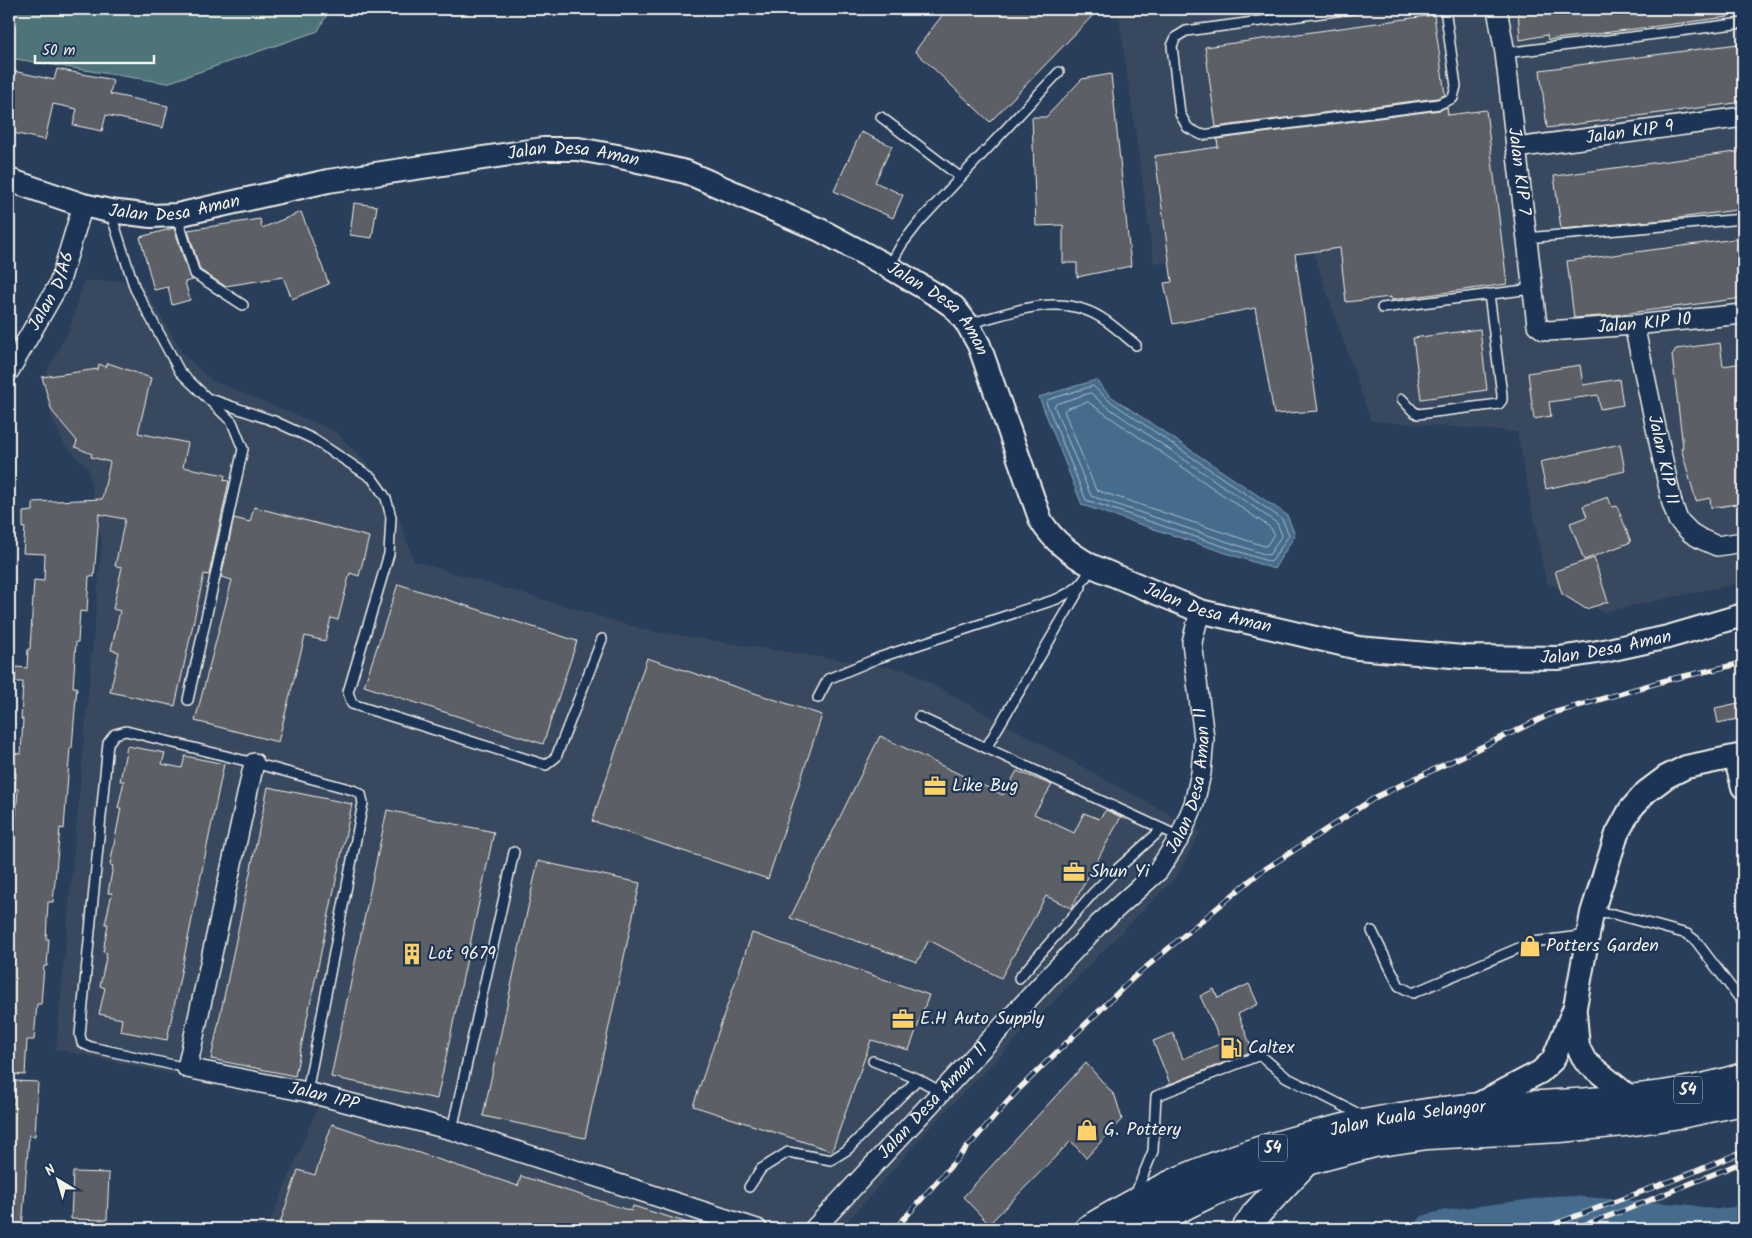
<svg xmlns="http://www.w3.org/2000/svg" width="1752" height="1238" viewBox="0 0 1752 1238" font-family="Kalam,sans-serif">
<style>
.built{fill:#38485e}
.green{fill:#4d7579;stroke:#a0b3b0}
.water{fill:#456c8d;stroke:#8ba1b1}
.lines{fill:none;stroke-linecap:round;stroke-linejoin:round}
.shore{stroke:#aebcc4;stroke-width:1}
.river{stroke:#456c8d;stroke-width:29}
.building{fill:#5b6066;stroke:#f4f1e8}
.service-casing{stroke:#f4f1e8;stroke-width:12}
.minor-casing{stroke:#f4f1e8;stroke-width:22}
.tertiary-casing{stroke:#f4f1e8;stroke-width:26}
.trunk-casing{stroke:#f4f1e8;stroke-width:31}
.service{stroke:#1d3557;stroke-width:9}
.minor{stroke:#1d3557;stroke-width:19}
.tertiary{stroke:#1d3557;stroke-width:22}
.trunk{stroke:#1d3557;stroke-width:28}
.rail-casing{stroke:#f4f1e8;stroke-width:5.5}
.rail{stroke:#1d3557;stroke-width:4;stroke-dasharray:11;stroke-linecap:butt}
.labels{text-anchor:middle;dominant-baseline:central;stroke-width:4.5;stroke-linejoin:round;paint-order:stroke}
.shield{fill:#1d3557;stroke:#b4b9bc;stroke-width:1}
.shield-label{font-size:16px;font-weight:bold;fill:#f4f1e8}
.street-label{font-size:18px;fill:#f4f1e8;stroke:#1d3557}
.poi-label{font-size:18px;fill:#f4f1e8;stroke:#1d3557;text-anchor:start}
</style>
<rect width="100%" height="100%" fill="#293e5a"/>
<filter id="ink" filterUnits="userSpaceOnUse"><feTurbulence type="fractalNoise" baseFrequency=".02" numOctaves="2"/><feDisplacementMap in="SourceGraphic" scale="10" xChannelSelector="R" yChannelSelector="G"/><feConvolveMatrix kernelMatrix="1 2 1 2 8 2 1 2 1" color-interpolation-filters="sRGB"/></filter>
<g filter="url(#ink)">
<!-- built -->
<g class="built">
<polygon points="1118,9 1743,9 1743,582 1604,612 1546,582 1517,432 1371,421 1313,252 1154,263"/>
<polygon points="84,281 140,281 183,354 211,380 335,431 387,485 414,561 649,631 907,670 1201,832 1176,877 934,1123 841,1229 267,1229 318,1106 56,1049 102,543 88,468 65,445 52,419 43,379 69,330"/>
</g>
<!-- green -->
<polygon class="green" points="9,9 330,9 318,31 167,83 9,58"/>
<!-- water -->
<polygon class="water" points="1096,380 1109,395 1287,515 1295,535 1274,569 1082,505 1039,397"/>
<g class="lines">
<!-- shore -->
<g class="shore">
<polygon points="1093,386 1107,399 1282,519 1289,535 1272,561 1270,562 1086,500 1046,402 1048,400"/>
<polygon points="1091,393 1103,404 1277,523 1282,535 1270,554 1267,555 1091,496 1054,406 1056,404"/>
<polygon points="1088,402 1271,528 1274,534 1267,545 1264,546 1096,490 1064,411 1066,409"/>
</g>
<!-- river -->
<polyline class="river" points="1429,1229 1445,1225 1562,1210 1686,1219 1716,1224 1743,1220"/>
</g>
<!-- building -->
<g class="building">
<polygon points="947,9 1099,9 990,122 915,51"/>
<polygon points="1518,9 1727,9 1728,17 1548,40 1547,35 1520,40"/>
<polygon points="1434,15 1445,95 1437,98 1216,127 1205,47"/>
<polygon points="1738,44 1743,89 1743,102 1547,128 1540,70"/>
<polygon points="57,69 113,80 110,94 168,106 163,128 106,115 102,131 73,125 77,109 53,104 45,140 13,133 15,128 9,127 9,70 54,80"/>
<polygon points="1111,74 1131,266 1077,277 1077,263 1063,263 1063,225 1036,226 1032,117 1046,117 1082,79"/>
<polygon points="1447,107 1448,115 1486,110 1507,284 1391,300 1391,297 1346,302 1340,248 1295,254 1318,411 1274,414 1255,308 1173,324 1164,283 1172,282 1155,156 1218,147 1217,139 1440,110"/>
<polygon points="861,132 892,146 875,182 903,195 893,218 834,191"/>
<polygon points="1743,151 1743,209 1664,220 1561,229 1554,176"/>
<polygon points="354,203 377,206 372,238 350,235"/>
<polygon points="301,212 329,284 292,299 283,277 225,286 200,270 188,230 260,219 262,228"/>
<polygon points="174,228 189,276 193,280 185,282 190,300 172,305 168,287 154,290 140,237"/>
<polygon points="1743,238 1743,298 1614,315 1574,318 1567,261"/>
<polygon points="1480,329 1487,390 1421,399 1413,338"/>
<polygon points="1720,343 1723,366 1743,363 1743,503 1711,508 1710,498 1696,501 1681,448 1683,447 1672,355 1676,349"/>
<polygon points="108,363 151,378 138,433 188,443 183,467 225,475 224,480 229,481 209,575 204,574 175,706 110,692 119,652 111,650 120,611 113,609 122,567 115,566 125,519 99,514 94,577 89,576 87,612 80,611 78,642 76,642 73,687 77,687 74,722 72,748 70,748 64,829 60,828 53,902 48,902 46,939 49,939 47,966 44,966 41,1004 37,1004 34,1040 27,1040 25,1075 9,1074 9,828 15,829 18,789 15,789 16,773 9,773 9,766 10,753 21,754 23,719 21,719 23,682 15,682 16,667 27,668 28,649 30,649 34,580 44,581 45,554 23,553 25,528 23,528 23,512 33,511 33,502 102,499 110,462 91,457 92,454 75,447 77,441 52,411 42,377 98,369 99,364 106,367"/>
<polygon points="1580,365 1583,385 1619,379 1623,405 1600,409 1598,395 1549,402 1551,416 1534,419 1528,373"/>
<polygon points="1620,444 1625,471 1546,489 1540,462"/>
<polygon points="1608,497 1612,507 1617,506 1631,542 1584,560 1570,523 1587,517 1583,506"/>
<polygon points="254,507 369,537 359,576 350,573 338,620 331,618 325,641 305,636 278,742 195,721 232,580 221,577 234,518 250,522"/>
<polygon points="1594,558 1608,602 1586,609 1562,594 1555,571"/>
<polygon points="398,584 577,641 543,744 364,686"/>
<polygon points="647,658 822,715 768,879 592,821"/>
<polygon points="1743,702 1743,718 1718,723 1715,708"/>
<polygon points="880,736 1003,795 1017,771 1052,785 1034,814 1074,833 1084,813 1099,819 1106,810 1121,817 1071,908 1046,896 1001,978 929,940 917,962 790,918"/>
<polygon points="127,746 165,753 162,764 182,768 185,756 224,764 167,1040 120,1031 122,1019 99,1014 105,988 100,986 107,953 103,952 108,924 105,924 112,893 108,893 113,866 110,865 121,808 118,808 124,781 120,781"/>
<polygon points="268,787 352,804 295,1076 211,1059"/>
<polygon points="387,810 494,832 437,1099 331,1077"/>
<polygon points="538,861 640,883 585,1138 483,1116"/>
<polygon points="752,933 929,995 909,1050 871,1040 832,1151 693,1106"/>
<polygon points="1249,984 1258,1004 1238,1014 1253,1051 1170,1084 1153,1041 1173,1033 1183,1059 1222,1043 1200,996 1214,989 1218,998"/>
<polygon points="1086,1063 1115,1096 1122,1119 1086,1158 1071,1141 989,1224 963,1197"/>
<polygon points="15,1081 38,1082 35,1136 29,1135 22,1229 9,1229 9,1103 14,1104"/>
<polygon points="332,1124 518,1186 521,1176 631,1211 633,1206 698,1226 698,1229 278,1229 298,1170 315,1175"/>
<polygon points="73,1172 109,1173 107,1220 71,1219"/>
</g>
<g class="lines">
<!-- service casing -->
<g class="service-casing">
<g id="service">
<polyline points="1351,9 1186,31 1176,37 1172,46 1180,114 1188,128 1202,135 1439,104 1453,98 1456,86 1445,9"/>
<polyline points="1505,53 1743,23"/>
<polyline points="881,117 960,177"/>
<polyline points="110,211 135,289 180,372 232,422 243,449 188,700"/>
<polyline points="177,216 195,274 243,305"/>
<polyline points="1526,238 1743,219"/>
<polyline points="889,267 902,244 920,221 1059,72"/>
<polyline points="1382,308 1532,289"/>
<path d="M968 324C1004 315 1048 296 1085 310 1104 316 1121 333 1136 345"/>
<polyline points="210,399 274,421 313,439 372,478 386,498 391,517 389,554 348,692 352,704 546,765 556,757 602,639"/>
<polyline points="1402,399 1413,411 1418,414 1499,404 1502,400 1502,395 1489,294"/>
<path d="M818 698 828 679 878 658 1057 599C1077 589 1082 586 1092 566"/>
<polyline points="919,717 1180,837"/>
<polyline points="986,748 1081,587"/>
<polyline points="1593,913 1614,914 1687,934 1696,941 1743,1003"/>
<polyline points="1372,931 1399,986 1413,993 1533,942 1588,935"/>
<polyline points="1019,978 1093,893 1115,871 1162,829"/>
<polyline points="873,1061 918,1079 941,1092"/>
<polyline points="187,1068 91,1047 82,1043 80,1035 108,743 115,734 126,731 254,763 353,790 361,794 363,803 307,1092"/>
<polyline points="452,1130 514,852"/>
<polyline points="749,1187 761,1169 788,1152 831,1160 847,1150 918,1079"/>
<polyline points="1135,1195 1153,1151 1156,1096 1260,1055 1286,1077 1365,1117"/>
</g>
</g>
<!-- minor casing -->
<g class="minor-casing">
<g id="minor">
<path id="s1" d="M1497 9 1505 53 1537 325 1544 330 1548 331 1634 325 1743 314"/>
<path id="s2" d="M1516 148 1743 117"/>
<path id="s3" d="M1634 325 1672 503 1678 520 1691 533 1701 539 1717 546 1743 542"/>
<path id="s4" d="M9 371 59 284 83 205"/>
<path id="s5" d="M254 763 187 1068 307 1092 452 1130 757 1229"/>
<path id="s6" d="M814 1229 1043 983 1099 924 1158 871 1180 837 1194 804 1201 773 1204 738 1192 642 1200 611"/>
</g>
</g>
<!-- tertiary casing -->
<g class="tertiary-casing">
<g id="tertiary">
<path id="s7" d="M9 180 83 205 110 211 151 216 177 215 328 181 543 149H578L617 156 686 172 820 230 889 267 938 296 954 307 968 325 979 345 1041 521C1054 542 1071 554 1092 566L1200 611 1358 648 1463 657 1559 658 1604 651 1668 637 1743 615"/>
<polyline points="1735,757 1743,787"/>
<polyline points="1575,1013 1578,1047 1585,1061 1632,1099"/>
<polyline points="1473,1107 1540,1072 1553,1060 1575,1007 1592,913 1617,834 1630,810 1646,792 1666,777 1686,767 1743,755"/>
</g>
</g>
<!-- trunk casing -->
<g class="trunk-casing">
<g id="trunk">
<path id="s8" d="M1089 1229C1118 1212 1148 1195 1179 1181 1268 1142 1374 1117 1470 1108 1499 1106 1528 1106 1557 1104 1618 1101 1685 1096 1743 1077"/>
<polyline points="1136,1229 1212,1192 1261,1173 1374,1143 1427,1135 1560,1128 1634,1121 1680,1114 1743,1101"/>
<polyline points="1246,1229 1256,1214 1306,1161"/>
</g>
</g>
<!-- service -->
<use href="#service" class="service"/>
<!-- minor -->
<use href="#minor" class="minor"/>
<!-- tertiary -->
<use href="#tertiary" class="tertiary"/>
<!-- trunk -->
<use href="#trunk" class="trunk"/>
<!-- rail casing -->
<g class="rail-casing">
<g id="rail">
<polyline points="895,1229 1019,1089 1133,978 1259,873 1376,797 1553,713 1667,680 1743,663"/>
<polyline points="1541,1229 1684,1176 1743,1152"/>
<polyline points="1573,1229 1628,1209 1743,1162"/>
</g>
</g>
<!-- rail -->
<use href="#rail" class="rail"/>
</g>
</g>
<!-- icons -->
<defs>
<g id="office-bare" transform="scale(1.725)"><path d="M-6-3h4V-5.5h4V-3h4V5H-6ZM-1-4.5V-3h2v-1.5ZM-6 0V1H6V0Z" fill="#ffd166" stroke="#1d3557" stroke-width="2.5" paint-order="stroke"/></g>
<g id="shop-bare" transform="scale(1.725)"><path d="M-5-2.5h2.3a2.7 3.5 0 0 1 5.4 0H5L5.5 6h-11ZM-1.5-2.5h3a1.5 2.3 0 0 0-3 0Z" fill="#ffd166" stroke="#1d3557" stroke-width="2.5" paint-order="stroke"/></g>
<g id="building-bare" transform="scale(1.725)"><path d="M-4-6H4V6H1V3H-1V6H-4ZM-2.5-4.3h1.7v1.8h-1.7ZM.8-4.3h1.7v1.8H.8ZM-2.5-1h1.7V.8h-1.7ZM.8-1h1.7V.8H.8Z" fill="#ffd166" stroke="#1d3557" stroke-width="2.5" paint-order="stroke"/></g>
<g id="fuel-bare" transform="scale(1.725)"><path d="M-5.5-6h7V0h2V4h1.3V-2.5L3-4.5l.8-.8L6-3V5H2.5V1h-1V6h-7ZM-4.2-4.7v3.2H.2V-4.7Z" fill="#ffd166" stroke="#1d3557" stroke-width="2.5" paint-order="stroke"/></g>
</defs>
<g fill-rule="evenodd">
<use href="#office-bare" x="935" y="786"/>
<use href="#office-bare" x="1074" y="872"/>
<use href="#shop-bare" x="1530" y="946"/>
<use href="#building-bare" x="412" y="954"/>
<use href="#office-bare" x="903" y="1019"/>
<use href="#fuel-bare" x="1231" y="1048"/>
<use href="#shop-bare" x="1087" y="1130"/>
</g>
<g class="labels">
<!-- shield labels -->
<g class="shield">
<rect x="1674" y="1076.5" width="28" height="27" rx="4"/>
<rect x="1259" y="1134.5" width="28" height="27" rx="4"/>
</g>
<g class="shield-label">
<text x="1688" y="1090">54</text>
<text x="1273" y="1148">54</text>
</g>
<!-- street labels -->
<g class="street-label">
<text stroke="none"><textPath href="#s2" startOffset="115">Jalan KIP 9</textPath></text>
<text stroke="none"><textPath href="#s7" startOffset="576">Jalan Desa Aman</textPath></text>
<text stroke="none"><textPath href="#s1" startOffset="164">Jalan KIP 7</textPath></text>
<text stroke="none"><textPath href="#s7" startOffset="171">Jalan Desa Aman</textPath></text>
<text stroke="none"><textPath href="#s4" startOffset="91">Jalan D/A6</textPath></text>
<text stroke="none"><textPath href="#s7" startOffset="981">Jalan Desa Aman</textPath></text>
<text stroke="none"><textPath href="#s1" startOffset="428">Jalan KIP 10</textPath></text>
<text stroke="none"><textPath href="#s3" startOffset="138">Jalan KIP 11</textPath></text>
<text stroke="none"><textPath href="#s7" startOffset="1416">Jalan Desa Aman</textPath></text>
<text stroke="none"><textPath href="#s7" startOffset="1821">Jalan Desa Aman</textPath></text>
<text stroke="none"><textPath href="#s6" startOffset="595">Jalan Desa Aman 11</textPath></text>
<text stroke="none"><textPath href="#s5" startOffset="452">Jalan IPP</textPath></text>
<text stroke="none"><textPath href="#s6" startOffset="175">Jalan Desa Aman 11</textPath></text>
<text stroke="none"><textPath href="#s8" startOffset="340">Jalan Kuala Selangor</textPath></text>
</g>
<!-- poi labels -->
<g class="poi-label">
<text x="952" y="786">Like Bug</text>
<text x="1090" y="872">Shun Yi</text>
<text x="1546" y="946">Potters Garden</text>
<text x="428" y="954">Lot 9679</text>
<text x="920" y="1019">E.H Auto Supply</text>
<text x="1248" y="1048">Caltex</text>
<text x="1104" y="1130">G. Pottery</text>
</g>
</g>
<!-- margin -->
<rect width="1752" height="1238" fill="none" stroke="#1d3557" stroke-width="30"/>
<rect x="15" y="15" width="1722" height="1208" fill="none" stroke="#f4f1e8" stroke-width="2" filter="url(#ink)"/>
<!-- north arrow -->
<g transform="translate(58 1180) rotate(322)" stroke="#1d3557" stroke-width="4" paint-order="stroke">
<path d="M0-4L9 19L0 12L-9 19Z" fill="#f4f1e8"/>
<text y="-8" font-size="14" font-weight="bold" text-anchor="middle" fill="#f4f1e8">N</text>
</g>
<!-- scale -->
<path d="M35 55v8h119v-8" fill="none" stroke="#f4f1e8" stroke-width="2.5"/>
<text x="42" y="55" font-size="15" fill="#f4f1e8" stroke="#1d3557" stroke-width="4" paint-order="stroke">50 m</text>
</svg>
